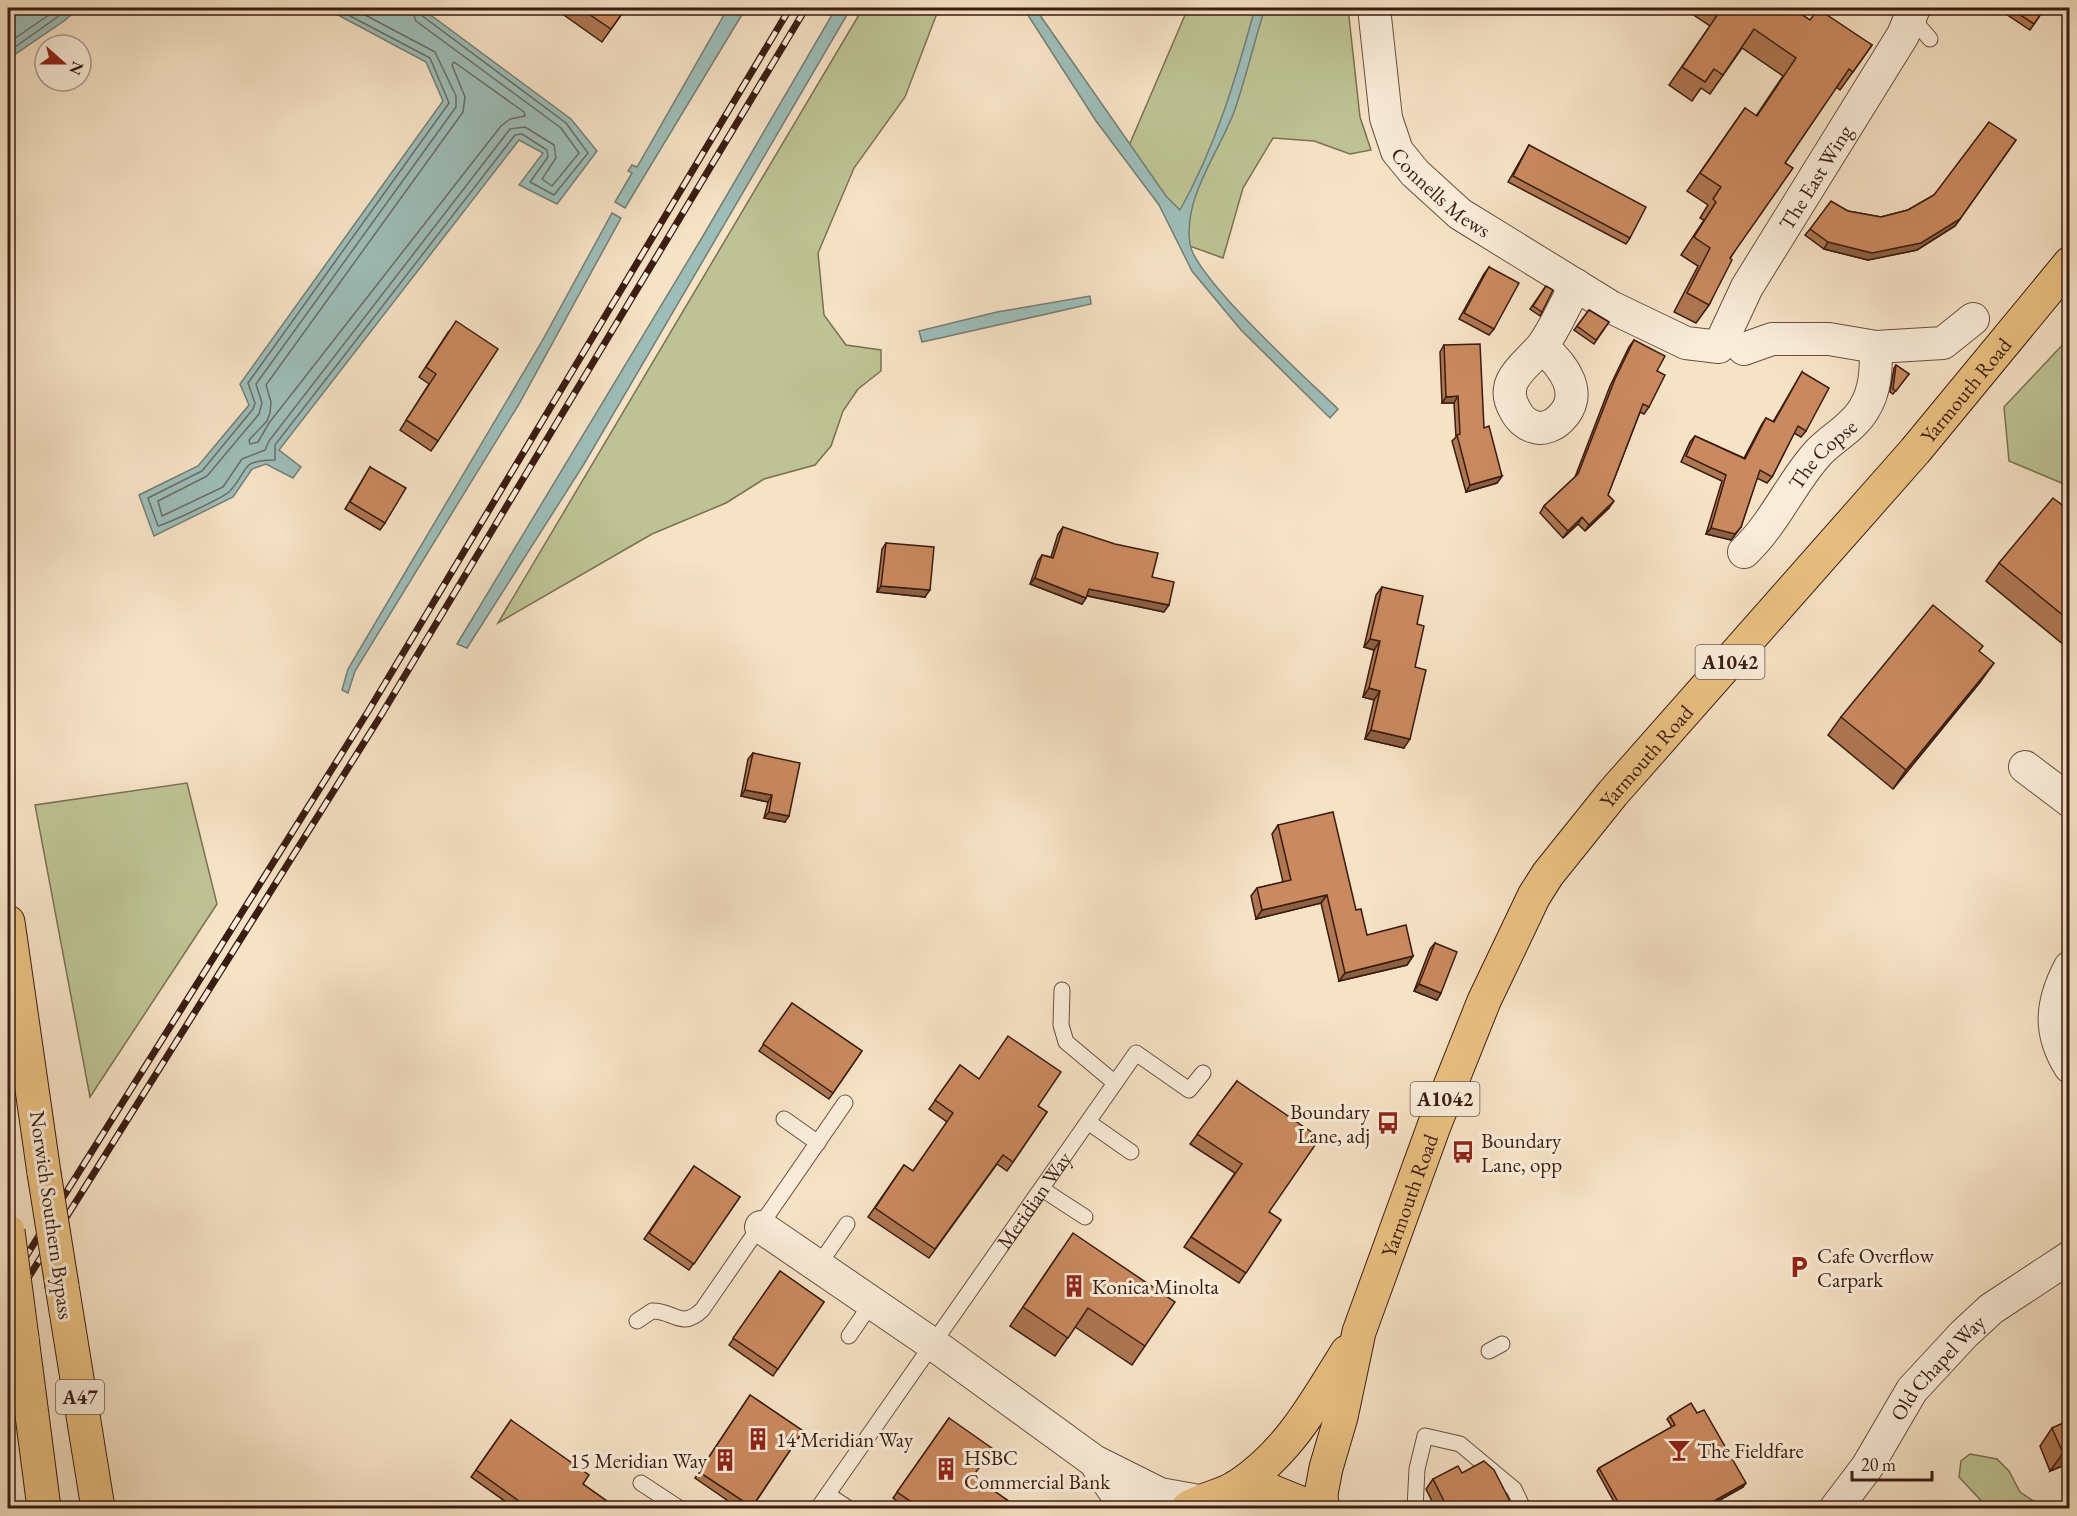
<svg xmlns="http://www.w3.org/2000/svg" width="2077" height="1516" viewBox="0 0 2077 1516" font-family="'EB Garamond',serif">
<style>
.green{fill:#bdc394;stroke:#7c7052;stroke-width:1.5}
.water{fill:#9dbdb8;stroke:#757d75;stroke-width:1.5}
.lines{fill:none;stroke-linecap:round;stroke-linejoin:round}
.shore{stroke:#6c6c64;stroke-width:1.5}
.service-casing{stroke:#694e3e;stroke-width:17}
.minor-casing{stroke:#694e3e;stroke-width:34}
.trunk-casing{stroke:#3a1c11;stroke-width:35}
.service{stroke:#f9ecd9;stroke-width:15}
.minor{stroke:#f9ecd9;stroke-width:32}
.trunk{stroke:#ebc182;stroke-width:33}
.rail-casing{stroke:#3a1c11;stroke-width:7}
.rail{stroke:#f9ecd9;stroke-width:4.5;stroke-dasharray:14;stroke-linecap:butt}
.trunk-bridge-casing{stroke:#3a1c11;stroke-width:35;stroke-linecap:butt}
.trunk-bridge{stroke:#ebc182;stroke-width:33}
.wall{fill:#ae7651;stroke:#3a1c11;stroke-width:1.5}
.shaded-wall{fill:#8d6042;stroke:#3a1c11;stroke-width:1.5}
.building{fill:#ca895e;stroke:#3a1c11;stroke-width:1.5}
.labels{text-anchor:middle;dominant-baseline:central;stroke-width:6;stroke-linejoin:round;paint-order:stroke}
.shield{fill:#f9ecd9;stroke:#735a4d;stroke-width:1.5}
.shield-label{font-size:20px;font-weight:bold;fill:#3a1c11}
.street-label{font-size:21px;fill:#3a1c11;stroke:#f9ecd9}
.poi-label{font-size:21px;fill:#3a1c11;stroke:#f9ecd9;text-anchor:start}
</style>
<rect width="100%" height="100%" fill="#f6e2c5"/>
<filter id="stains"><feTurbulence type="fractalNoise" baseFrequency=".00333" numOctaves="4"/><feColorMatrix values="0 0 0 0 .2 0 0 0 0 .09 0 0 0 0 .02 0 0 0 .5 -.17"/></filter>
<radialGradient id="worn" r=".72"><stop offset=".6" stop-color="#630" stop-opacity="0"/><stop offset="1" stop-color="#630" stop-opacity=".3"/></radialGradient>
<!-- green -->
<g class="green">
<polygon points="863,8 939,8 905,97 854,168 818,253 824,315 846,345 881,350 881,371 858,389 843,411 831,446 815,465 764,479 726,503 652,534 498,623"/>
<polygon points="1188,8 1348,8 1360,117 1371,150 1350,154 1314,141 1273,138 1243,188 1223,258 1184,244 1128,148"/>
<polygon points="2069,338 2069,486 2009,461 2004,407"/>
<polygon points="187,783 217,904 90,1097 35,805"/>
<polygon points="1970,1454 1997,1459 2009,1471 2020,1492 2044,1508 1988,1508 1959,1477 1961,1461"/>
</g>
<!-- water -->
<g class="water">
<polygon points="8,8 79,8 64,21 8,59"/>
<polygon points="325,8 421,8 571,119 597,151 557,204 519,185 543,153 519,140 279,450 301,467 293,478 266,464 252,469 233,497 154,536 139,495 198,466 249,405 240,384 443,101 426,62"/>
<polygon points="728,8 746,8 625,208 615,202 632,173 628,171 632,165 637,167"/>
<polygon points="836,8 851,8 584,464 467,648 457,644 703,236"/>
<path d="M1020 8H1035L1166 196 1180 210C1216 146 1236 78 1255 8H1265C1254 42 1246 78 1234 112 1218 154 1183 198 1190 244 1195 278 1309 381 1338 409L1330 418 1241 330 1192 271 1159 205 1096 121 1026 12Z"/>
<polygon points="612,213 621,218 519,404 355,671 348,693 342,690 348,669 541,343"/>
<polygon points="1090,296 1091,304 922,342 919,331 997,312"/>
</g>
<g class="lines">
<!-- shore -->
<g class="shore">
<path d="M335 8 430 58 449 103 248 383 255 403 253 409 202 471 148 498 158 526C169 523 223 498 230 491 251 468 238 461 275 460V445L515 135 522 134 547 150 548 157 530 182 554 195 588 153 566 123 421 15 419 8"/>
<polyline points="352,8 435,52 456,96 456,107 256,384 262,403 259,414 207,476 158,501 162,516 223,487 242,459 265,450 269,441 510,129 525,127 554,145 556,158 542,179 552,186 579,153 561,128 416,21 411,8"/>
<polyline points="8,43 59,8"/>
<polyline points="8,52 70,8"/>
<polygon points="454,62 524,112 525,116 510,119 501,126 269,423 258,442 250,444 249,440 267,421 270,413 271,402 266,385 463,112 465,97 452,65"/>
</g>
<!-- service casing -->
<g class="service-casing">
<g id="service">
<polyline points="1912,18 1930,39"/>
<polyline points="1062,990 1061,1025 1066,1042 1115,1083"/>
<polyline points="784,1119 818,1143"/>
<polyline points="1088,1122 1131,1152"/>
<polyline points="1042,1189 1085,1217"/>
<polyline points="818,1266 847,1224"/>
<path d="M637 1321 652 1311C673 1310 681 1330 702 1310L845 1103"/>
<polyline points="849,1336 871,1304"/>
<polyline points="1489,1351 1502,1344"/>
<polyline points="641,1483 679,1508"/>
<polyline points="828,1495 848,1508"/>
<path id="s1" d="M818 1508 1136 1053 1189 1090 1203 1073"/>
<polyline points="1415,1508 1417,1469 1425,1436 1460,1444 1514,1489 1523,1508"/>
</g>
</g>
<!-- minor casing -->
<g class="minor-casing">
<g id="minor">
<path id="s2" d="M1374 8 1386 118 1397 151 1415 173 1460 214 1611 307 1686 343 1719 347 1747 287 1903 35 1914 8"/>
<path d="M1542 347C1563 365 1586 394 1560 419 1554 425 1543 430 1535 427 1526 425 1519 418 1515 410 1497 380 1529 364 1543 345 1556 327 1565 304 1576 285"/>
<polyline points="1744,349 1772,339 1829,339 1876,347 1943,343 1973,319"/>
<path id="s3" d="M1744 552C1775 523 1790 484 1818 453 1832 438 1853 428 1864 409 1876 390 1876 369 1876 347"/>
<polyline points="2025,767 2070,801"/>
<path d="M2070 967C2051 1003 2048 1032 2070 1067"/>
<polyline points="761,1227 944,1352 1094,1461 1160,1494 1199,1501"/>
<polyline points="1098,1467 1126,1508"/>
<path id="s4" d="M1836 1508 1867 1467 1912 1390 1964 1334 1991 1309 2070 1257"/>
</g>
</g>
<!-- trunk casing -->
<g class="trunk-casing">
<g id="trunk">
<polyline points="8,922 44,1173"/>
<polyline points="62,1286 98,1508"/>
<polyline points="22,1338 44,1508"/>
<polyline points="1236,1487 1261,1487 1313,1508"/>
<path d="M1188 1508C1204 1498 1223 1496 1238 1486 1290 1451 1315 1403 1347 1352"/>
<path id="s5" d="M1322 1508 1321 1494 1326 1468 1341 1417 1359 1332 1434 1126 1484 1001 1534 896 1548 874 1613 793 1915 451 2070 263"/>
</g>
</g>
<!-- service -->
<use href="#service" class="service"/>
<!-- minor -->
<use href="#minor" class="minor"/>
<!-- trunk -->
<use href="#trunk" class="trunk"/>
<!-- rail casing -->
<g class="rail-casing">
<g id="rail">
<polyline points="8,1285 369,710 790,8"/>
<polyline points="8,1310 380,717 806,8"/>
</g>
</g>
<!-- rail -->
<use href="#rail" class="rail"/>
<!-- trunk-bridge casing -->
<g class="trunk-bridge-casing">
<g id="trunk-bridge">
<polyline points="44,1173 62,1286"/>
<polyline points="8,1231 22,1338"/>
</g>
</g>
<!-- trunk-bridge -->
<use href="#trunk-bridge" class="trunk-bridge"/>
</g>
<!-- wall -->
<g class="wall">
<polygon points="554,8 626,8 602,42"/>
<polygon points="1683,8 1792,8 1810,20 1872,45 1840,90 1836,87 1785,163 1730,259 1709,305 1696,323 1674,312 1698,266 1681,255 1704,220 1700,218 1708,205 1687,191 1745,108 1756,116 1783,76 1742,48 1710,94 1701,88 1692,101 1669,85 1710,26"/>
<polygon points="2006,8 2045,8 2030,30 2003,12"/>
<polygon points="2016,140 1955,226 1917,250 1868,260 1824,249 1805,235 1810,229 1848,211 1881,217 1908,210 1934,195"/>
<polygon points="1529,145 1630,238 1626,244 1508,182 1525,152"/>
<polygon points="1489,267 1494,329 1489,335 1459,319 1484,274"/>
<polygon points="1546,286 1542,312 1540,316 1530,309"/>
<polygon points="1589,310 1609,322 1594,344 1574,330"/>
<polygon points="449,331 438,441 431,451 400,430 429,384 419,377"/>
<polygon points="1634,340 1657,371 1649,407 1644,414 1640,412 1608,495 1609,508 1585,531 1578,524 1563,538 1540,513 1544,506 1575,477 1610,386 1629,347"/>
<polygon points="1444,345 1484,428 1502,476 1497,483 1466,492 1452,441 1456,437 1454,403 1442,403 1440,352"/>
<polygon points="1896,365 1909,374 1893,394 1890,392 1894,368"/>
<polygon points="1802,372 1806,431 1801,437 1794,433 1772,477 1767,483 1757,478 1741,527 1731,540 1706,534 1722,481 1681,462 1690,442 1695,436 1744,458 1762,424 1766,418 1773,422"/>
<polygon points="370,467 385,523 380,530 345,509"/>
<polygon points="2070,511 2070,650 1986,581 1999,563"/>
<polygon points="1063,527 1164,612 1087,596 1082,604 1030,584 1038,561 1042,555 1051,557 1058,534"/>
<polygon points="886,543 925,597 877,592 882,549"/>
<polygon points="1382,587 1417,624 1404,748 1365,739 1374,700 1363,697 1374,650 1364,647 1376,595"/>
<polygon points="1979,651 1981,681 1893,789 1828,735 1841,717"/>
<polygon points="753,753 785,822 764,818 768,802 741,796 748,759"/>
<polygon points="1278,825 1356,910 1367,935 1413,956 1407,965 1339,981 1321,903 1256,919 1251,896 1257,888 1283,882 1272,834"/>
<polygon points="1435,943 1441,993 1437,1000 1414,991 1430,949"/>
<polygon points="792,1003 862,1051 829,1099 759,1051"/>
<polygon points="960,1065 979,1079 1038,1106 1047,1112 1007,1171 997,1164 929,1258 868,1217 904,1165 913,1171 947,1122 929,1109"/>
<polygon points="1237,1081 1269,1212 1281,1220 1239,1283 1184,1247 1235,1173 1190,1144"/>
<polygon points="694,1166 740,1197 689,1270 644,1239"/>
<polygon points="1060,1252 1145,1346 1132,1365 1075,1327 1055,1356 1010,1326"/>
<polygon points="780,1271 824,1302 773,1376 729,1345"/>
<polygon points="750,1395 803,1431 751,1509 740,1509 695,1478"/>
<polygon points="1670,1416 1743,1487 1704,1509 1618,1509 1597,1471 1599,1468 1672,1427 1667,1419"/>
<polygon points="949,1418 973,1476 1020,1509 908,1509 893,1498"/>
<polygon points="511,1420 583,1484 618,1509 516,1509 471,1477"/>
<polygon points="2052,1428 2070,1463 2050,1471 2040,1446"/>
<polygon points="1462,1473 1514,1509 1436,1509 1426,1489 1433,1479"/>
</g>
<!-- shaded-wall -->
<g class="shaded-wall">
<polygon points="1960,219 1955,226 1917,250 1868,260 1824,249 1828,242"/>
<polygon points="1458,396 1454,403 1442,403 1446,397"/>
<polygon points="1502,476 1497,483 1466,492 1470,485"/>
<polygon points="1614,501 1609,508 1585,531 1589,525"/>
<polygon points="1582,517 1578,524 1563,538 1568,531"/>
<polygon points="1741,527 1731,540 1706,534 1711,528"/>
<polygon points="1035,578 1086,598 1082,604 1030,584"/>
<polygon points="881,586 930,590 925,597 877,592"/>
<polygon points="1089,589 1169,605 1164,612 1084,595"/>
<polygon points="1370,639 1380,641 1374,650 1364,647"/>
<polygon points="1994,663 1981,681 1893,789 1906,770"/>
<polygon points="1369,688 1380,691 1374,700 1363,697"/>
<polygon points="1371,730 1410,739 1404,748 1365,739"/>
<polygon points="745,790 772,795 768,802 741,796"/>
<polygon points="769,812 789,816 785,822 764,818"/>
<polygon points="1327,895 1321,903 1256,919 1262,910"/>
<polygon points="1413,956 1407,965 1339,981 1345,973"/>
<polygon points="1419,984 1441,993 1437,1000 1414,991"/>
<polygon points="2070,1450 2070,1463 2050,1471 2063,1453"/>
<polygon points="1746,1483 1743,1487 1704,1509 1700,1509"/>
</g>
<!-- building -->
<g class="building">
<polygon points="580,8 626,8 611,29"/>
<polygon points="1722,8 1792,8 1810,20 1818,9 1872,45 1853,72 1849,69 1785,163 1793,168 1730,258 1732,260 1709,305 1687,293 1710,248 1694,237 1716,202 1713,199 1721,187 1700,173 1745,108 1757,116 1796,58 1754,29 1723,75 1714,69 1705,82 1682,67"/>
<polygon points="2010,8 2045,8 2034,24"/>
<polygon points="1989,122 2016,140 1960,219 1921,243 1872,253 1828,242 1810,229 1831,201 1848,211 1881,217 1908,210 1934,195"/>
<polygon points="1529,145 1646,207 1630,238 1513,176"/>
<polygon points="1489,267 1519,283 1494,329 1464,313"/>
<polygon points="1546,286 1553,290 1542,312 1533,306"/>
<polygon points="1589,310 1609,322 1596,340 1577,326"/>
<polygon points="456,321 498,349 438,441 406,420 436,374 426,367"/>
<polygon points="1634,340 1665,356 1657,371 1665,375 1649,407 1643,404 1608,495 1614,501 1589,525 1582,517 1568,531 1544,506 1578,474 1615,379"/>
<polygon points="1480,344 1484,428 1489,426 1502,476 1470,485 1457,435 1460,434 1458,396 1446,397 1444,345"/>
<polygon points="1896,365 1909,374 1896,391 1893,389"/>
<polygon points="1802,372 1829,388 1806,431 1798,426 1772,477 1760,470 1741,527 1735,534 1711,528 1726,475 1686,456 1695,436 1745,459 1766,418 1774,422"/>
<polygon points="370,467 406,488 385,523 350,502"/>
<polygon points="2053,498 2070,511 2070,621 1999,563"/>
<polygon points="1063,527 1115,544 1158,553 1152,577 1174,582 1169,605 1089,589 1086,598 1035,578 1042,555 1053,558"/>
<polygon points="886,543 934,547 930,590 881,586"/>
<polygon points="1382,587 1423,596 1417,624 1424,626 1415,667 1426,670 1410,739 1371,730 1380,691 1369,688 1380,641 1370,639"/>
<polygon points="1933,605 1983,646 1979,651 1994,663 1906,770 1841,717"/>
<polygon points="753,753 800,763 789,816 769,812 772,795 745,790"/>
<polygon points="1333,812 1356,910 1361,909 1367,935 1406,925 1413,956 1345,973 1327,895 1262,910 1257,888 1291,880 1278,825"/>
<polygon points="1435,943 1457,952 1441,993 1419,984"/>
<polygon points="792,1003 862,1051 833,1093 763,1044"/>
<polygon points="1008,1036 1061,1072 1038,1106 1047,1112 1013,1162 1003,1155 935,1249 875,1208 904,1165 913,1171 953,1113 935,1100 960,1065 979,1079"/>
<polygon points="1237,1081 1320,1138 1269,1212 1281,1220 1246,1273 1191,1237 1242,1164 1197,1134"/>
<polygon points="694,1166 740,1197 694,1264 649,1233"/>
<polygon points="1073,1233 1175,1302 1145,1346 1088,1308 1068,1338 1023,1307"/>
<polygon points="780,1271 824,1302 778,1369 733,1338"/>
<polygon points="750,1395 803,1431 752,1507 699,1472"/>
<polygon points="1691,1403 1697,1413 1704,1410 1746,1483 1700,1509 1622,1509 1599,1468 1675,1425 1670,1416"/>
<polygon points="949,1418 993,1449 973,1476 1020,1509 922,1509 897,1492"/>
<polygon points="511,1420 589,1475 583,1484 618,1509 530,1509 476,1470"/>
<polygon points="2070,1420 2070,1450 2063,1453 2052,1428"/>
<polygon points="1484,1461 1494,1470 1514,1509 1448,1509 1433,1479 1458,1466 1462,1473"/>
</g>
<!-- icons -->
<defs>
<g id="bus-bare" transform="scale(1.8)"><path d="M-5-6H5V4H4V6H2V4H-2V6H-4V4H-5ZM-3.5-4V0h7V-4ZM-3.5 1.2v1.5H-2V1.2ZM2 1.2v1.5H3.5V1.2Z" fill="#8f2418" stroke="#f9ecd9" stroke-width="2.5" paint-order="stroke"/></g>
<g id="parking-bare" transform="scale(1.8)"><path d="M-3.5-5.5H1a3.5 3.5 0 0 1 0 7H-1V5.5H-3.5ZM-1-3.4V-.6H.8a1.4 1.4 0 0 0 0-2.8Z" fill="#8f2418" stroke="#f9ecd9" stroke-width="2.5" paint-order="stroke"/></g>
<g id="building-bare" transform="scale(1.8)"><path d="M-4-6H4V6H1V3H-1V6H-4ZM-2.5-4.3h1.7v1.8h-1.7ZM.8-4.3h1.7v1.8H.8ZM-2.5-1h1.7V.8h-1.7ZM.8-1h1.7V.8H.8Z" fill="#8f2418" stroke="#f9ecd9" stroke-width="2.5" paint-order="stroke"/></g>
<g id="bar-bare" transform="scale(1.8)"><path d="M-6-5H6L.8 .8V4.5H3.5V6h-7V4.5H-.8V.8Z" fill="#8f2418" stroke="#f9ecd9" stroke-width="2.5" paint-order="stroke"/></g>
</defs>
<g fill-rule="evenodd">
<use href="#bus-bare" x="1388" y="1123"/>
<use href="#bus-bare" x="1463" y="1152"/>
<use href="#parking-bare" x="1799" y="1267"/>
<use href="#building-bare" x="1074" y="1286"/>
<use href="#building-bare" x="758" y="1439"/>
<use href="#bar-bare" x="1679" y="1450"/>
<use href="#building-bare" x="725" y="1460"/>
<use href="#building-bare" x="946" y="1469"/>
</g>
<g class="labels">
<!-- shield labels -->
<g class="shield">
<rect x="1695.5" y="645" width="69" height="34" rx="4.5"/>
<rect x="1410.5" y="1082" width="69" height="34" rx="4.5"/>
<rect x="56" y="1380" width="48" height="34" rx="4.5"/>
</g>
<g class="shield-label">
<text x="1730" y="662">A1042</text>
<text x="1445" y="1099">A1042</text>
<text x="80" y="1397">A47</text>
</g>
<!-- street labels -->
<g class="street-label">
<text stroke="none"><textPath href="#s2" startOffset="724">The East Wing</textPath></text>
<text stroke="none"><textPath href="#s2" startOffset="206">Connells Mews</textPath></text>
<text stroke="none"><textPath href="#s5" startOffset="1316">Yarmouth Road</textPath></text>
<text stroke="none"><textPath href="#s3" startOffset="126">The Copse</textPath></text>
<text stroke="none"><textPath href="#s5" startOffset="830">Yarmouth Road</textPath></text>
<text stroke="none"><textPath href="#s5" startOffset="326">Yarmouth Road</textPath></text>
<text stroke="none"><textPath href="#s1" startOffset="376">Meridian Way</textPath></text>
<text transform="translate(52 1215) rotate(82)">Norwich Southern Bypass</text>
<text stroke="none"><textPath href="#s4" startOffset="174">Old Chapel Way</textPath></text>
</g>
<!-- poi labels -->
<g class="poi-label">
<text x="1370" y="1111" text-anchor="end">Boundary<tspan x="1370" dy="24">Lane, adj</tspan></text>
<text x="1481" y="1140">Boundary<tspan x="1481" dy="24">Lane, opp</tspan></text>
<text x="1817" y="1255">Cafe Overflow<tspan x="1817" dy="24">Carpark</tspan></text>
<text x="1092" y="1286">Konica Minolta</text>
<text x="776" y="1439">14 Meridian Way</text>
<text x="1697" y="1450">The Fieldfare</text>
<text x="964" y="1457">HSBC<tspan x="964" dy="24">Commercial Bank</tspan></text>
<text x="707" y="1460" text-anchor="end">15 Meridian Way</text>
</g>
</g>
<!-- margin -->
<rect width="2077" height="1516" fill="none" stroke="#f6e2c5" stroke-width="30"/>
<rect x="9" y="9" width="2059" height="1498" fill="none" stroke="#3a1c11" stroke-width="3"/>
<rect x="15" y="15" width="2047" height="1486" fill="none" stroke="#3a1c11" stroke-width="1.5"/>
<!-- north arrow -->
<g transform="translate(63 63) rotate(111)"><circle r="28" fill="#f9ecd9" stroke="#ad9989" stroke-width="1.5"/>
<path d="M0-4.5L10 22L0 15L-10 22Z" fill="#8f2418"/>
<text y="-9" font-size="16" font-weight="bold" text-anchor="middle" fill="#3a1c11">N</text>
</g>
<!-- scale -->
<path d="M1852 1471v9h80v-9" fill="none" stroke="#3a1c11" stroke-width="3"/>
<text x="1861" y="1471" font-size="18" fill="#3a1c11" stroke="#f9ecd9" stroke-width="4.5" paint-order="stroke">20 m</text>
<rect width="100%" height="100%" filter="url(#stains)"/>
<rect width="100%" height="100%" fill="url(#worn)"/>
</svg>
